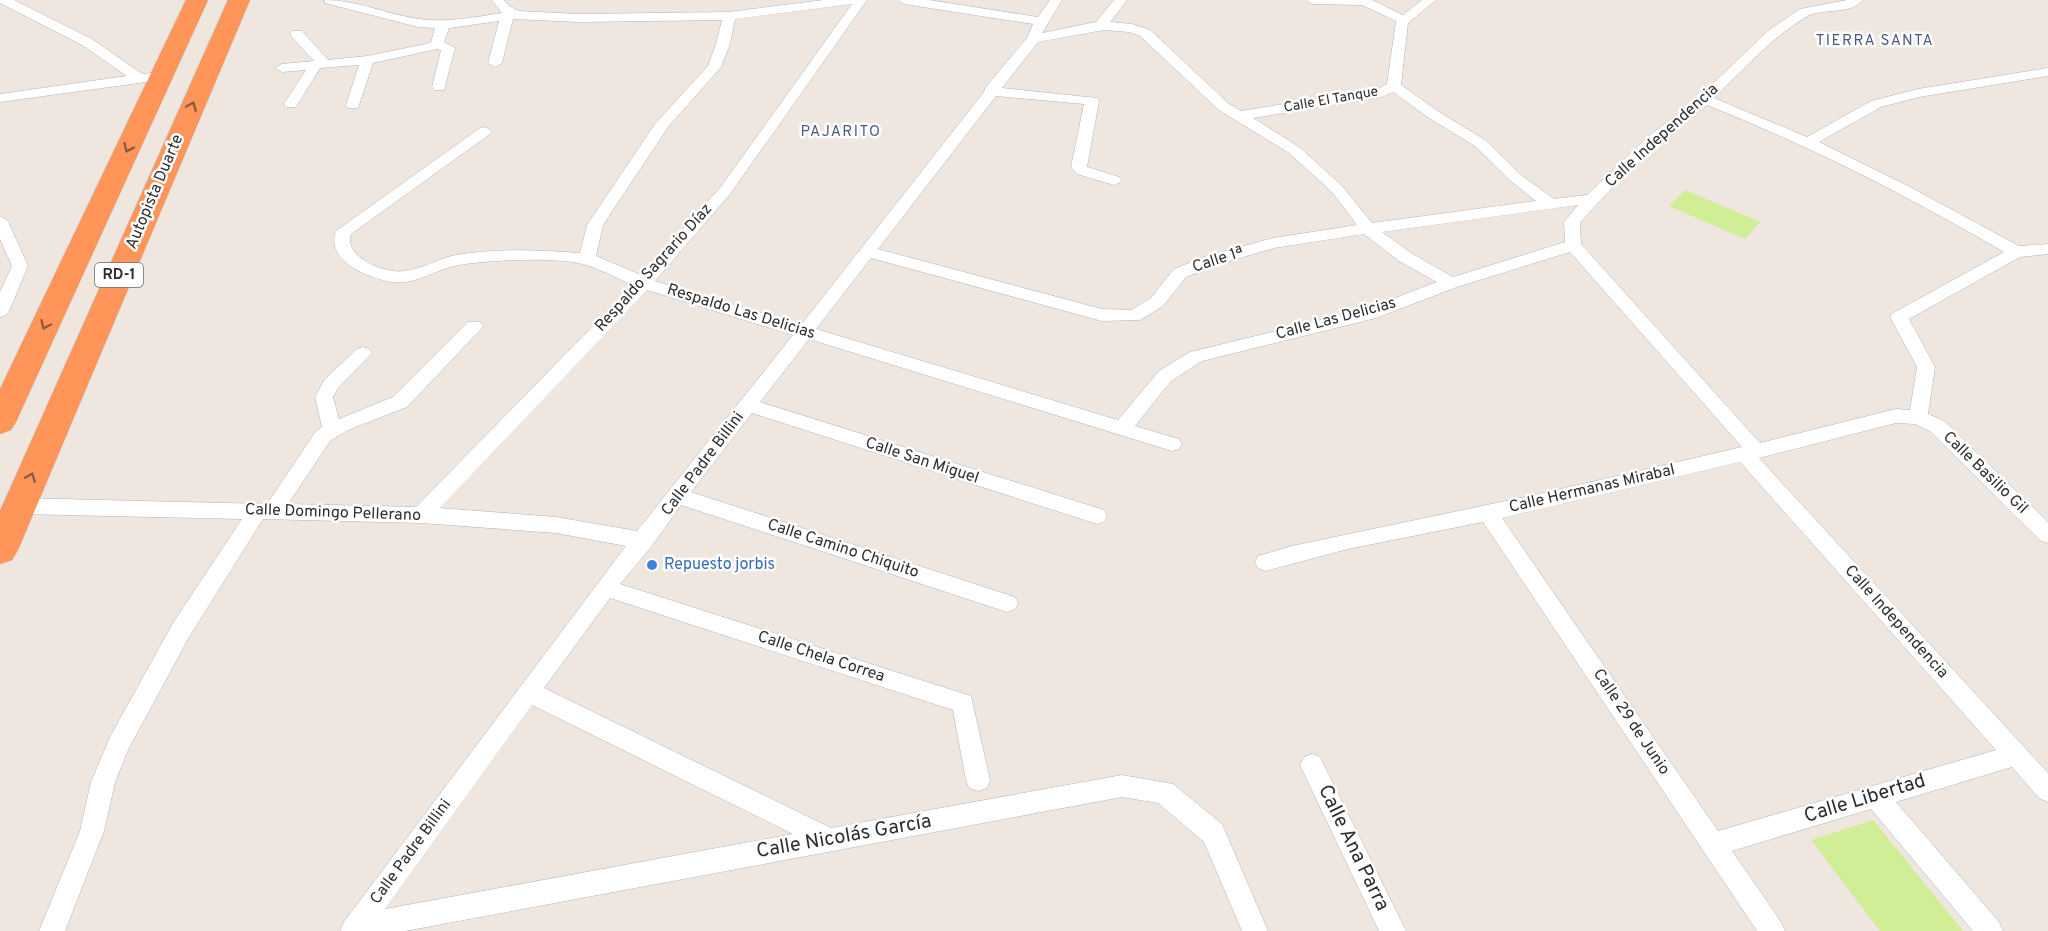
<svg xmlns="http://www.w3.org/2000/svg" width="2048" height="931" viewBox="0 0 2048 931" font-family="Overpass,sans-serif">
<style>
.pitch{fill:#cfee96}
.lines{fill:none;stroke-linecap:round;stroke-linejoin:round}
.street-casing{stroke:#afb3bd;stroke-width:1}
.highway-casing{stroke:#c8c8c8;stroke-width:1}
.street{fill:#fff;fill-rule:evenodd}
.highway{fill:#ff9559;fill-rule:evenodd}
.oneway{stroke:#8c5c41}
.shop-dot{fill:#3f7fe0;stroke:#fff;stroke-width:2}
.labels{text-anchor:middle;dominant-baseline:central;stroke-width:5;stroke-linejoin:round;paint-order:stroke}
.far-street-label{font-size:14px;fill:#2d2d2d;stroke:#fff}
.far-neighbourhood-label{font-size:15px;letter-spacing:1.5px;fill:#4b5880;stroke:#fff}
.shield{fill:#fff;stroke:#6c6c6c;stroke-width:1.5}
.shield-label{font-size:15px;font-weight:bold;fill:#2d2d2d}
.street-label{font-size:16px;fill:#2d2d2d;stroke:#fff}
.shop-label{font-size:16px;fill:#366cbe;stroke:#fff;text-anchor:start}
.near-street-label{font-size:20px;fill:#2d2d2d;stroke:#fff}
</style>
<rect width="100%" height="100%" fill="#efe7df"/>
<!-- pitch -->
<g class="pitch">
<polygon points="1685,190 1760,222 1745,239 1669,206"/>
<polygon points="1873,820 1963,931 1880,931 1811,840"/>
</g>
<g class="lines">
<!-- street casing -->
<g class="street-casing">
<g id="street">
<polygon points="0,0 14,0 92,39 142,74 161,72 168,76 161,80 0,102 0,94 127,76 82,45 0,3"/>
<path d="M324 0C357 0 386 14 419 19 446 23 475 17 502 13L492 0H504L509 6 519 11 578 14 729 12 824 0H867L730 194 655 281 801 325 984 92 985 88 1027 38 1033 24 904 4 898 0H929L1038 17 1050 0H1062L1042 33 1096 22 1114 0H1127L1110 22 1132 24 1150 30 1229 104 1241 111 1378 89 1387 84 1396 21 1362 5 1312 4 1306 0H1372L1403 15 1422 0H1436L1408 23 1401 85 1439 112 1485 140 1521 175 1554 199 1587 195 1649 136 1700 96 1769 30 1800 9 1847 0H1863C1849 16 1823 7 1806 17 1771 38 1743 70 1714 98L1807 137 1871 101 1918 89 2048 68V76L1919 97 1881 107 1819 142 1908 186 2019 246 2048 244V254L2020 257 1909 319 1935 367 1928 414 1944 421 2048 522V543L2041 541 1930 431 1915 424 1896 423 1759 458 2048 773V802L2039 798 2012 767 1896 802 1999 922 2003 931H1973L1871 809 1732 851 1781 922 1785 931H1757L1483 522 1348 549 1265 571 1258 568 1255 562 1258 556 1292 546 1539 494 1742 447 1570 252 1457 287 1376 318 1202 361 1171 381 1135 426 1179 439 1182 444 1179 449 1172 451 809 339 760 402 1104 510 1107 516 1104 522 1097 524 752 413 691 492 1015 597 1018 603 1015 609 1007 612 681 505 651 547 620 584 971 696 990 780 987 788 978 791 969 788 966 780 953 710 610 598 544 688 831 828 1122 775 1173 784 1222 824 1268 931H1242L1204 842 1158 803 1122 797 405 931H340L344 922 626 546 556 533 421 523 263 519 189 637 128 750 115 782 104 831 65 931H39L80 831 91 782 110 737 173 623 242 519 19 514 12 512 9 506 12 500 19 498 267 504 316 431 322 427 315 397 325 379 357 349 363 347 369 349 372 353 338 388 333 397 339 419 393 397 468 322H480L483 326 480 330 407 407 348 430 330 441 288 504 416 507 633 285C617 278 602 270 586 265 560 256 482 260 454 266 433 271 415 285 392 282 368 278 325 261 336 231L480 128 485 127 492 131 490 134 351 234C344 255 376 269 394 271 415 274 435 259 456 255 497 248 539 250 580 253L587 225 655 124 708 66 716 44 722 20 578 22 513 19 502 63 495 67 488 63 499 21 449 28 444 42 455 48 444 90H434L432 87 441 50 437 49 373 63 358 108H348L346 105 359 65 320 68 296 107H286L284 104 306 70 282 72 275 68 282 64 314 61 292 37 290 34 292 31H302L328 60 367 56 426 44 431 42 435 28 418 27 325 3ZM852 4 720 188 641 275 596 256 603 225 668 127 721 67 730 44 735 19ZM1104 30 1129 32 1140 36 1219 110 1289 153 1332 192 1357 225 1273 238 1204 257 1174 269 1151 298 1131 310 1102 309 878 249 996 96 1084 104 1071 167 1077 174 1114 185 1119 183 1122 180 1119 177 1087 167 1099 101 1097 98 1002 88 1038 42ZM1393 92 1429 118 1475 146 1511 181 1536 201 1372 223 1342 186 1299 147 1253 118 1382 97ZM1707 105C1810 146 1908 196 2004 252L1893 313 1890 317 1917 367 1910 410 1896 409 1760 443 1581 244 1580 223C1618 179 1661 141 1707 105ZM1578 205 1564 222 1565 242 1453 277 1411 253 1382 232ZM1364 234 1399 261 1437 282 1366 309 1190 352 1159 371 1118 420 816 329 871 258 1102 321 1140 320 1163 306 1186 277 1216 265 1274 248ZM647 290 793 335 637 531 556 517 440 508ZM1740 462 1996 750 1718 831 1502 518ZM532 705 793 834 385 909Z"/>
<polygon points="0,216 8,221 28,266 9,311 6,315 0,317 0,292 12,266 0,239"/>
<polygon points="1312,754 1320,757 1406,931 1379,931 1300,765 1304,757"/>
</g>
</g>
<!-- highway casing -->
<g class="highway-casing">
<g id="highway">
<polygon points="186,0 208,0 16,422 11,430 0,434 0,389"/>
<polygon points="228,0 250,0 18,550 12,560 0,564 0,511"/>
</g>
</g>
<!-- street -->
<use href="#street" class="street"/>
<!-- highway -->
<use href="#highway" class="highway"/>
</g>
<!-- one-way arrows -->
<defs><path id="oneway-chevron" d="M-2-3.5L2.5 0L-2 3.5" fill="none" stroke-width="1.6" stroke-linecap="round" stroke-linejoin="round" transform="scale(1.5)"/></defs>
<g class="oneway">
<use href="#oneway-chevron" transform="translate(192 106) rotate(-67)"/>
<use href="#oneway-chevron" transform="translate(128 148) rotate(115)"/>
<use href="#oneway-chevron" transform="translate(45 325) rotate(115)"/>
<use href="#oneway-chevron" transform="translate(31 477) rotate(-67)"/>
</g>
<!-- markers -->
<circle class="shop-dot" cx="652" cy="565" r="6"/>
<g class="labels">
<!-- far-street labels -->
<g class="far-street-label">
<text transform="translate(1331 100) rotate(-10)">Calle El Tanque</text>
</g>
<!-- far-neighbourhood labels -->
<g class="far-neighbourhood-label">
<text x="1875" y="41">TIERRA SANTA</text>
<text x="841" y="132">PAJARITO</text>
</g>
<!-- shield labels -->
<rect class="shield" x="95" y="263" width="48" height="24" rx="4.5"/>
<g class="shield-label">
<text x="119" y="275">RD-1</text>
</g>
<!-- street labels -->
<g class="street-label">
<text transform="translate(1662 136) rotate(-42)">Calle Independencia</text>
<text transform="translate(155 192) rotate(-67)">Autopista Duarte</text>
<text transform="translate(1218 260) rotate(-18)">Calle 1ª</text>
<text transform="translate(654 268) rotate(-48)">Respaldo Sagrario Díaz</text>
<text transform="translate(741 312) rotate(17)">Respaldo Las Delicias</text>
<text transform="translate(1336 319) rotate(-15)">Calle Las Delicias</text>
<text transform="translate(922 461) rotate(18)">Calle San Miguel</text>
<text transform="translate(703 464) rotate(-53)">Calle Padre Billini</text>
<text transform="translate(1985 473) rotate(44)">Calle Basilio Gil</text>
<text transform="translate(1592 489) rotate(-13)">Calle Hermanas Mirabal</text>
<text transform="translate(333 513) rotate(2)">Calle Domingo Pellerano</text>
<text transform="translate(843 549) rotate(18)">Calle Camino Chiquito</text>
<text transform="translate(1896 622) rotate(48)">Calle Independencia</text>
<text transform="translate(821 657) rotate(18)">Calle Chela Correa</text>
<text transform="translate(1631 722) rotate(56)">Calle 29 de Junio</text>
<text transform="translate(411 852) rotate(-54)">Calle Padre Billini</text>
</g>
<!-- shop labels -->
<g class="shop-label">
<text x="664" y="565">Repuesto jorbis</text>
</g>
<!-- near-street labels -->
<g class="near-street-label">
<text transform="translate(1865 799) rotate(-17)">Calle Libertad</text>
<text transform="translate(844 837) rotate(-10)">Calle Nicolás García</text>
<text transform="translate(1353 848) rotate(64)">Calle Ana Parra</text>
</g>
</g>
</svg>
